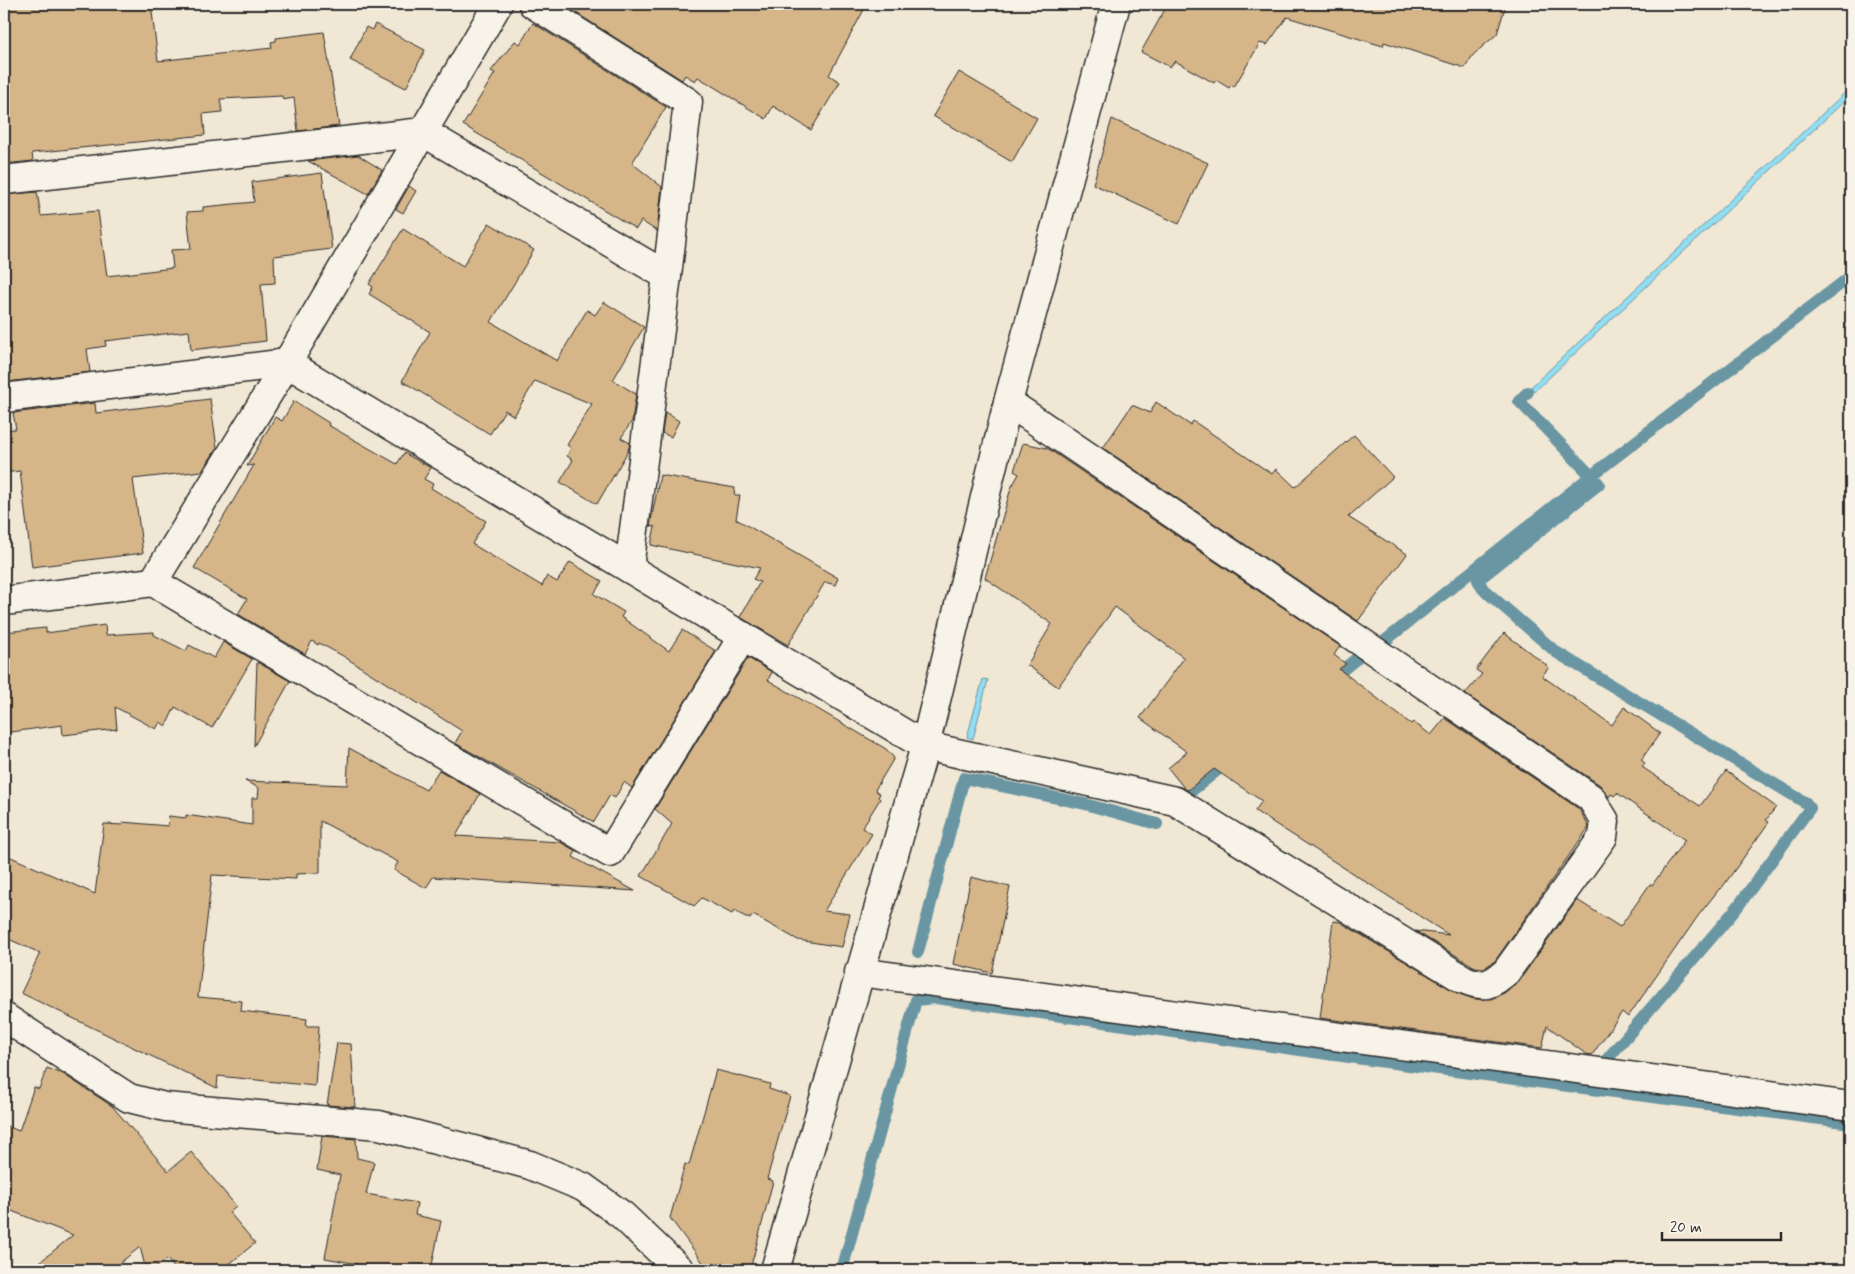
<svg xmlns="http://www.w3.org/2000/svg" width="1855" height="1274" viewBox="0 0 1855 1274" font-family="Mynerve,sans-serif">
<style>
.water{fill:#92ddf2;stroke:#6996a2}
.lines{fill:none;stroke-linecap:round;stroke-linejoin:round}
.stream{stroke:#6996a2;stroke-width:12}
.building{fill:#d6b689;stroke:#2b2b2b}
.minor-casing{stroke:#2b2b2b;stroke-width:31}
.minor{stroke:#f7f3e8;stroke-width:28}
</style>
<rect width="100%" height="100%" fill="#f0e7d5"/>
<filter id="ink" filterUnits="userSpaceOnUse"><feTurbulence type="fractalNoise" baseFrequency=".02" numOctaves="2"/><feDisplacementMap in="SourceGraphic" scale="10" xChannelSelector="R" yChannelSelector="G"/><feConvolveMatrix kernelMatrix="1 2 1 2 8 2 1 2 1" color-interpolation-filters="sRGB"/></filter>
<g filter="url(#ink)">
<!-- water -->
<g class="water">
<polygon points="1851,87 1851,95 1521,404 1517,400"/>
<polygon points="983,679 988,680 973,739 967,737"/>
</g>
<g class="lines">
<!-- stream -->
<g class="stream">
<polyline points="1528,392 1519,401 1599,484 1478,580 1483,589 1556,652 1806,803 1810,808 1736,909 1603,1064"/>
<polyline points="1386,640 1591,476 1851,276"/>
<polyline points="1329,681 1356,659"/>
<polyline points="1190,792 1229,761"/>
<polyline points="918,952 964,778 1085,804 1157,824"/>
<polyline points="842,1270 916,1000 936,998 1363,1059 1851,1123"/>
</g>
</g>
<!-- building -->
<g class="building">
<polygon points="4,4 151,4 158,61 272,48 271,42 276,41 276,38 324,32 339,126 298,131 294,98 283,100 282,96 220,99 222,112 203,114 205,135 32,153 33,161 4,164"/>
<polygon points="562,4 867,4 829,75 840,82 811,130 773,106 766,119 698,77 695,81 685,75 682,80"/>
<polygon points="1168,4 1506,4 1497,34 1473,55 1465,68 1384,42 1383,46 1287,17 1267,45 1260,43 1234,87 1231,85 1229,88 1216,80 1214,83 1175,61 1170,67 1141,52"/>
<polygon points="533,23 666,107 632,163 662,187 657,231 641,221 636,229 463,125 495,73 491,71 515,41 520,44"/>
<polygon points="375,24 425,50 406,88 350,60 366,27 372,30"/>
<polygon points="959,72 1037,118 1012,162 933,116"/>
<polygon points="1112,119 1208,163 1179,224 1093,184"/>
<polygon points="358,155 382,170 368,194 308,161"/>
<polygon points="322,173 332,249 274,256 275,283 261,284 266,341 191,350 189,331 105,341 106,346 87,349 90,372 7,382 4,364 4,195 37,192 41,216 98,211 107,276 173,268 171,250 191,249 187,212 203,211 203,207 254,202 252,182"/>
<polygon points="409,186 416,191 403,213 396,209"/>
<polygon points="489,223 534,250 491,322 557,361 587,310 595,315 604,302 644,327 613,380 636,394 632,421 621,438 630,443 628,451 597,504 560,482 573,460 567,456 571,448 567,445 592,404 535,381 514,416 505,410 490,434 402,381 430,332 369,294 373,287 369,284 403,229 463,266"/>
<polygon points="210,399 217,448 202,471 133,479 143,553 32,567 20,471 4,473 4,430 16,429 13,413 95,403 96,413"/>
<polygon points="294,401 329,423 328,425 397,464 404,453 431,468 424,479 433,484 431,488 486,521 472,544 542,586 547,576 557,582 570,562 602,581 594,594 624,612 621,617 669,651 682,630 716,651 632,788 624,782 615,798 610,795 594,822 455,743 462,731 343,656 319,643 318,645 312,641 305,654 238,614 247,599 194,568 254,465 247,466 275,417 282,421"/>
<polygon points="1156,402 1190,425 1193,421 1272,474 1276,469 1295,487 1354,435 1393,477 1348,517 1407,554 1358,621 1103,448 1132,405 1150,413"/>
<polygon points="665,412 679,421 671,437 662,433"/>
<polygon points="1023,443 1047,448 1340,646 1334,655 1346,664 1339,669 1411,724 1413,722 1431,735 1445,718 1579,809 1589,827 1495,961 1484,968 1475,967 1415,931 1449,935 1255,811 1262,801 1214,769 1188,790 1185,789 1168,768 1187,752 1140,718 1184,658 1115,607 1058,687 1027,665 1052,624 985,578 1011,488 1019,474 1014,471"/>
<polygon points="660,475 735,488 734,495 740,495 736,519 838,578 835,585 825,582 788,645 740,617 760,582 753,579 760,568 651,545 655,527 650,526"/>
<polygon points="105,625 106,635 154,632 154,635 186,651 189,645 214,658 223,642 252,659 212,728 175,707 166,726 160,722 156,729 115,707 117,729 63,735 62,725 4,733 4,632 46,628 46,633"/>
<polygon points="1504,633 1549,667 1542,676 1612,725 1624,707 1660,733 1641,760 1645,763 1642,767 1700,806 1726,771 1776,807 1766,820 1769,822 1721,889 1720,888 1698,916 1628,1017 1622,1012 1592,1055 1586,1054 1547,1026 1542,1048 1320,1018 1333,921 1340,922 1457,993 1474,999 1491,999 1504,993 1519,981 1577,900 1620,927 1650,884 1652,885 1685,840 1617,793 1614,796 1611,794 1609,797 1600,785 1465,694 1482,674 1476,670"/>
<polygon points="748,658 772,672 768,680 886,749 894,758 875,790 880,794 878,797 880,799 862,828 872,834 824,911 850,914 842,947 798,940 753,915 750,919 734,911 732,914 702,898 694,906 641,876 672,824 655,809"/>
<polygon points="257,662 290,681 254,746"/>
<polygon points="349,748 426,790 439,770 480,794 456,836 560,842 576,851 573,857 635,891 433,877 426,888 394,870 398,862 320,821 320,873 296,874 296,879 212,875 198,997 242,1001 241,1011 307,1019 306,1026 319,1026 315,1086 218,1076 217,1088 21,993 40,953 4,937 4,854 95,894 104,824 123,825 122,822 168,826 169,816 186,818 186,815 252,825 252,798 258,798 259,788 245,781 347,785"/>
<polygon points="971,877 1010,887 992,973 953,964"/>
<polygon points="337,1043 351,1044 355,1107 327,1105"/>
<polygon points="47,1068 63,1074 112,1106 168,1171 191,1152 236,1206 229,1212 255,1243 222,1270 176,1270 167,1259 153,1270 146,1270 140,1247 111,1270 30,1270 73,1235 4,1208 4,1125 19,1131 34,1087 39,1089"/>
<polygon points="716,1070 770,1084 769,1089 790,1096 767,1179 773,1181 750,1270 720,1270 707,1268 670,1218 685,1164 689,1165"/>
<polygon points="322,1136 356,1139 357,1158 374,1162 366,1194 417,1203 415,1215 441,1221 431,1270 391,1270 325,1258 340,1175 317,1170"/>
</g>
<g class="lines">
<!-- minor casing -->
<g class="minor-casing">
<g id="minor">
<polyline points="498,4 287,363 153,582 610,853 743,636"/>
<polyline points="533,4 688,102 667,276"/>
<polyline points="4,180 423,132 667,276 629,568"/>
<path d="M4 398 287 363 925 746 1175 801 1463 979C1484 988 1489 986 1506 972L1603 837 1605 821 1591 798 1008 402"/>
<polyline points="4,601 153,582"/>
<polyline points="859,972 1851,1106"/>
<polyline points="4,1017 129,1098 165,1107 379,1125 530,1165 583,1187 622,1215 680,1270"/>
<polyline points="775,1270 925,746 1008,402 1116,4"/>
</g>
</g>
<!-- minor -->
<use href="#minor" class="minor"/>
</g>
</g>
<!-- margin -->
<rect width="1855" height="1274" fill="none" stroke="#f7f3e8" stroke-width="20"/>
<rect x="10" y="10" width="1835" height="1254" fill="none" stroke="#2b2b2b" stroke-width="2" filter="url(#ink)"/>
<!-- scale -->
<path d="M1662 1232v8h119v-8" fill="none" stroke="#2b2b2b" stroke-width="2.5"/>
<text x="1670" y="1232" font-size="15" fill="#2b2b2b" stroke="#f7f3e8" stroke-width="4" paint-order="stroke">20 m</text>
</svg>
